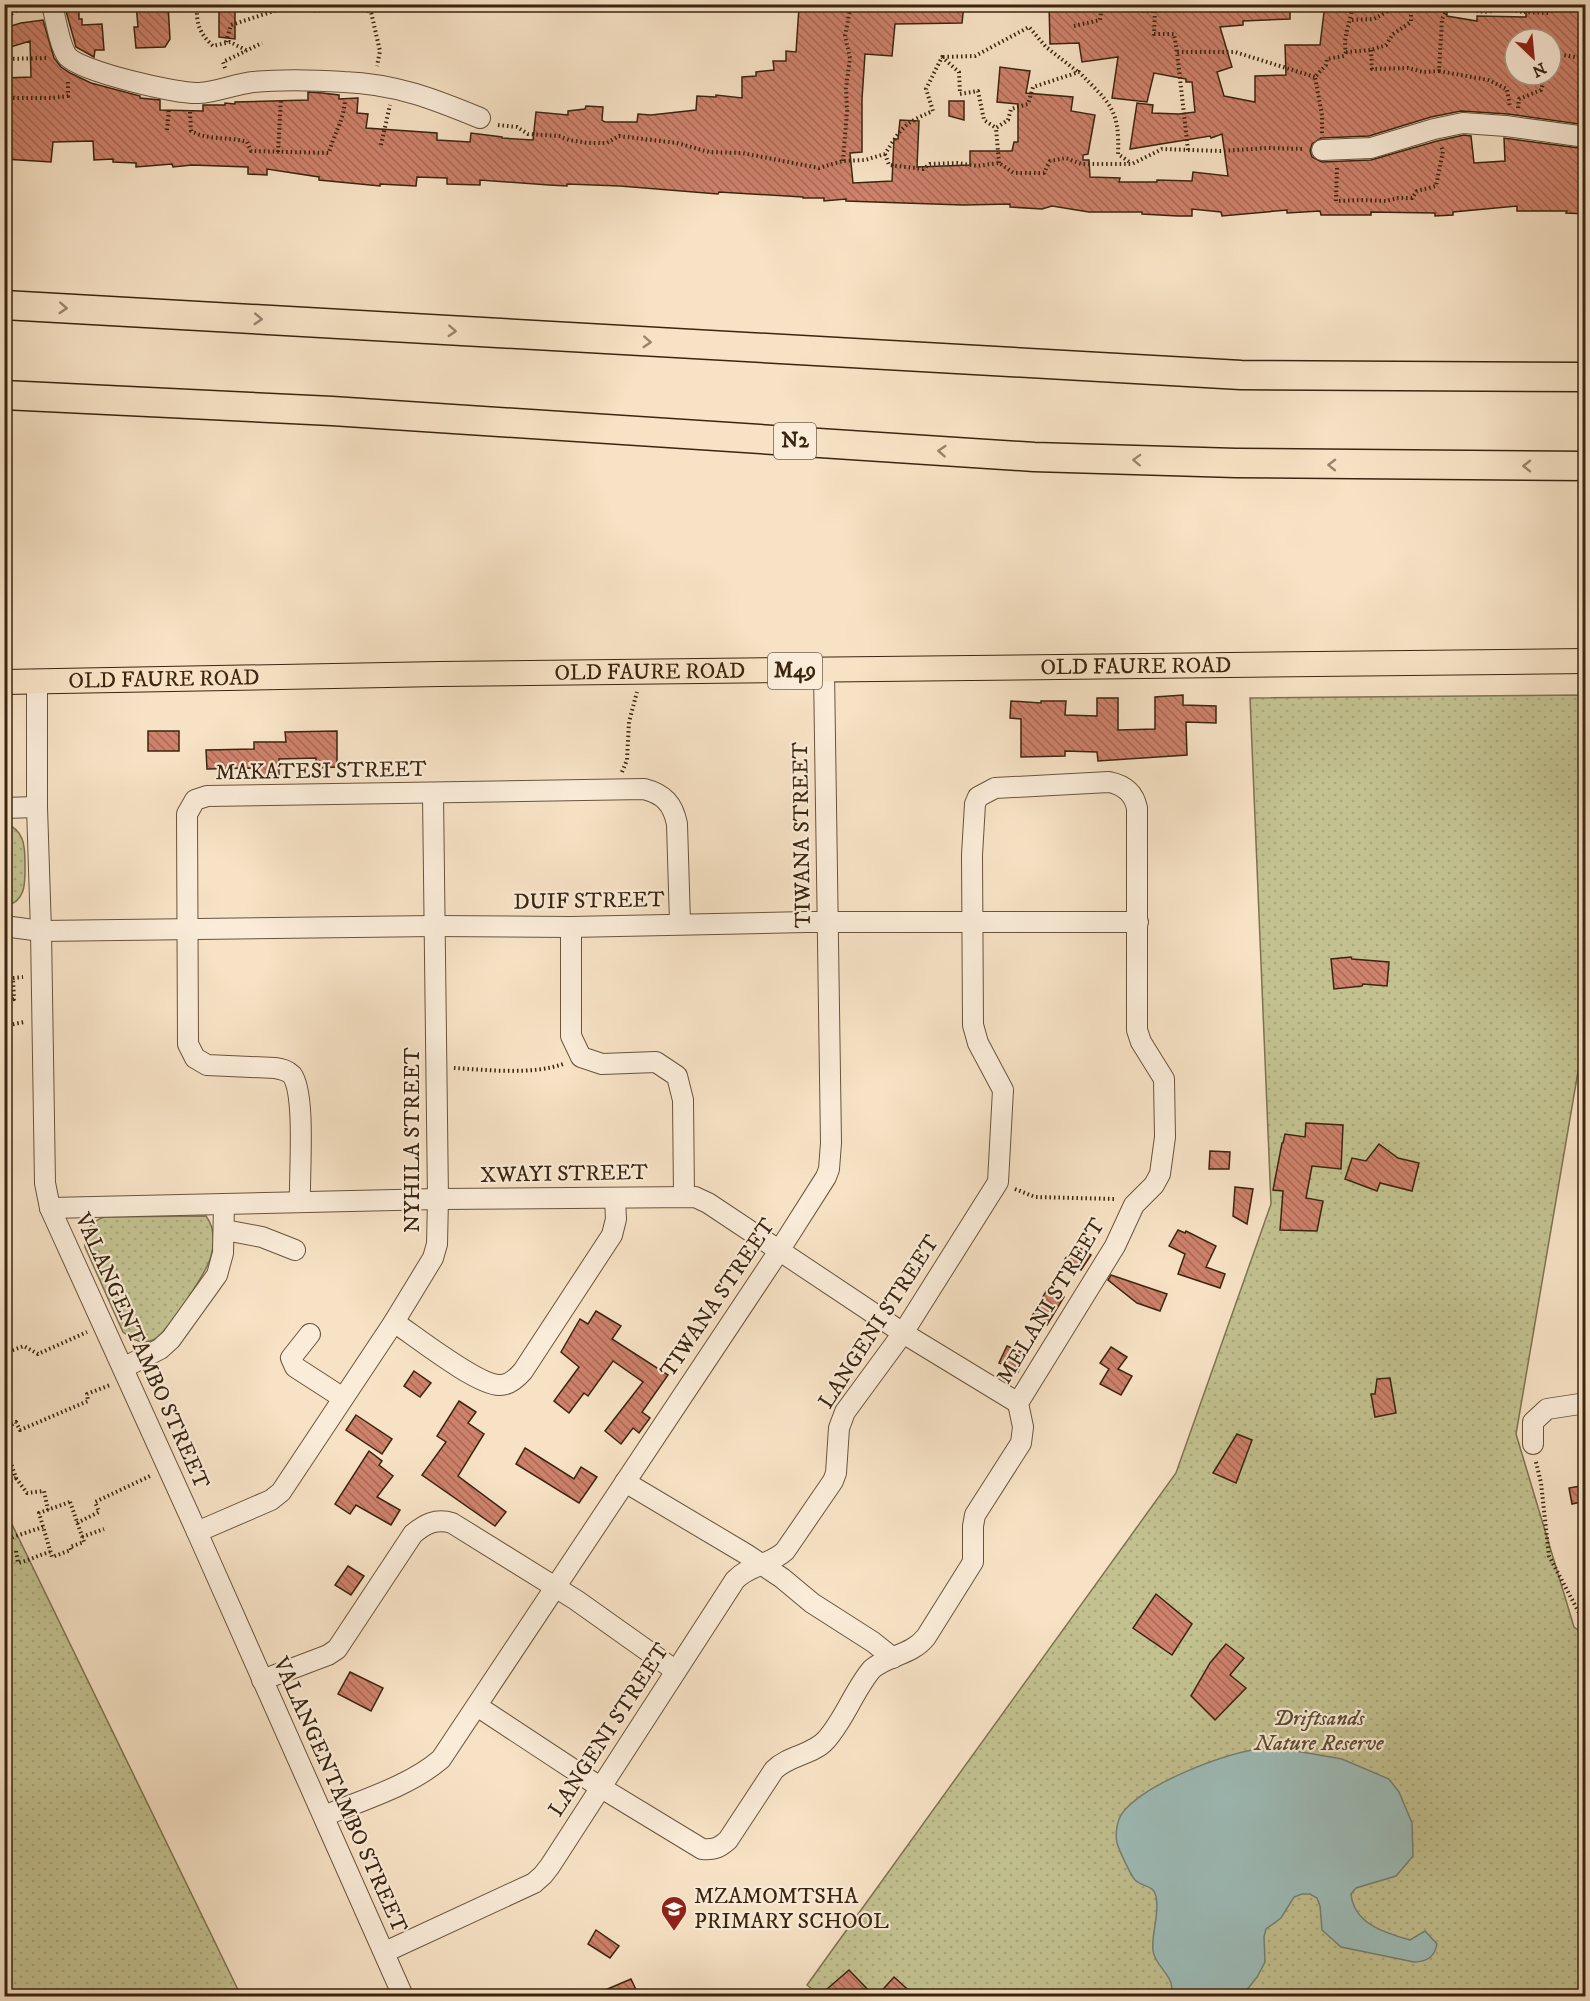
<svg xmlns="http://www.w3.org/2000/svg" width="1590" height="2001" viewBox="0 0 1590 2001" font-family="'IM FELL DW Pica',serif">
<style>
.park{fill:url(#park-dots);stroke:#7e7350;stroke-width:1.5}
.water{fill:#9ebdb9;stroke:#768075;stroke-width:1.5}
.building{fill:url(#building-back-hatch);stroke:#3a250f;stroke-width:1.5;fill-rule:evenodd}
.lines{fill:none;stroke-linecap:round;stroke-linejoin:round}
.minor-casing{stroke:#69543c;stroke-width:22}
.major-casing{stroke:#3a250f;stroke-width:26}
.highway-casing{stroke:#3a250f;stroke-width:31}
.path{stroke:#3a250f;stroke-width:4;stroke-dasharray:1.5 3;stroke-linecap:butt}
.minor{stroke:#faecd9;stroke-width:20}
.major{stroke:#f7e2c5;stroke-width:24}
.highway{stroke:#f7e2c5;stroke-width:28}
.oneway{stroke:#98846a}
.labels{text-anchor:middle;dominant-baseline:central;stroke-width:4.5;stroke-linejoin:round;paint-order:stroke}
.shield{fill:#faecd9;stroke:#74614c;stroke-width:1.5}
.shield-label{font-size:21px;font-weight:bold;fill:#3a250f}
.street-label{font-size:22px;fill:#3a250f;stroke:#faecd9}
.park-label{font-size:22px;font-style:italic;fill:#5c4c2f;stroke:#faecd9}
.poi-label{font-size:22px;fill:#3a250f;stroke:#faecd9;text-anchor:start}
</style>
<defs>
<pattern id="park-dots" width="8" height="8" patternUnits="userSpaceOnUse" patternTransform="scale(1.5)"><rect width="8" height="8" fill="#c3c190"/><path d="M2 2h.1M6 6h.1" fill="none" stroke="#a8a67b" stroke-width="1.8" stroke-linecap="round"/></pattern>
<pattern id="building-back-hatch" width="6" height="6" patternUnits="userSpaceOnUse" patternTransform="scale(1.5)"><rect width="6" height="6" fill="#ce816b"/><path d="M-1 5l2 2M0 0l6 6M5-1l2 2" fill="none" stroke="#a86956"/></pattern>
</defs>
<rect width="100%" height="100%" fill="#f7e2c5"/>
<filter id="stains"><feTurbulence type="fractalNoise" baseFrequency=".00333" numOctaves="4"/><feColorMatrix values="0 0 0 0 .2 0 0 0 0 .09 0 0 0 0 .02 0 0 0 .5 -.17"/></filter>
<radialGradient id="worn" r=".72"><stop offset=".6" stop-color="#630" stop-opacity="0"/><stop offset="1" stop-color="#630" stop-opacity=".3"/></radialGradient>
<!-- park -->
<g class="park">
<polygon points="1585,695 1585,1031 1516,1434 1574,1627 1585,1635 1585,1996 820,1996 807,1985 1176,1473 1271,1204 1250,698"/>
<path d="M5 824C24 829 25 846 25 863 25 881 27 902 5 906Z"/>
<path d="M206 1216C214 1227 215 1242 211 1256 208 1270 166 1335 153 1340 142 1345 131 1339 123 1332L85 1247C84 1232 90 1222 104 1217Z"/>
<polygon points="5,1510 241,1996 5,1996"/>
</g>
<!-- water -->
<path class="water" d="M1264 1748 1290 1750 1342 1759 1389 1779 1399 1792 1412 1823 1413 1856 1396 1876 1356 1888 1351 1894C1354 1924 1385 1933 1410 1940L1425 1931 1437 1944C1435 1956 1427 1962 1414 1962L1341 1947 1322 1930 1320 1906 1317 1898 1310 1894H1302L1294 1897 1281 1918 1266 1929 1264 1937 1265 1962 1257 1977 1242 1996H1172C1172 1992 1172 1987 1171 1983 1167 1971 1155 1964 1153 1951 1151 1933 1160 1914 1156 1896 1154 1885 1142 1887 1135 1880 1130 1874 1119 1850 1117 1843 1115 1833 1117 1820 1123 1812 1148 1782 1225 1753 1264 1748Z"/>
<!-- building -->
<g class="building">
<polygon points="64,4 79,4 79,19 82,19 82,25 102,24 104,50 95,50 94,57 76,47"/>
<polygon points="136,4 168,4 170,39 165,47 136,48 134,27 138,27"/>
<polygon points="219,4 235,4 235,39 219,37"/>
<path d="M806 4H964L962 23 895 24 892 56 865 54 862 99V152L850 153 853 183 892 181 894 139H898L900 120 919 121 917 167 970 165V151H1012L1014 142H1018V104L997 102 1000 67 1030 71 1026 93 1073 97 1071 111 1095 115 1088 154 1083 155V160H1089L1090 177 1120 178 1119 182H1157V180L1192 181 1193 172 1228 176 1222 134 1211 138 1210 136 1130 149 1137 103 1153 105 1152 113 1179 114 1195 112 1192 82H1186V79L1154 73 1147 102 1112 98 1118 57 1082 62 1079 43 1050 44 1049 4H1071V7L1103 9 1104 4H1290V19L1243 21V25L1220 27 1232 67 1217 72 1224 96 1255 102V76L1286 75 1285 45H1320L1325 4H1447V16L1477 21V16L1526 17V4H1568V11L1586 10V58L1582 57 1578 98H1582L1579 117 1586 118V125L1508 114 1461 111 1431 117 1369 136 1321 138 1312 144 1310 151 1312 157 1322 162 1371 160 1437 141 1464 135 1471 136 1474 163 1505 161 1504 138 1586 149V214L1566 213 1567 211H1517V206L1453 212V215L1435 216V213L1371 212V215H1321L1320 211 1287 213V210L1222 216 1221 212 1192 209V216H1178L1142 214V212H1089L1052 206 1042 209 1010 207V204L963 205 846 201V199L824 201V198H803V197L719 192 718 194 620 186 567 184V186L549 185 480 180V185L447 184V178L417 177 416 186 380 184V186L319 180V177L267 169V175L248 174V167L192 165 173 167 172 164 136 167V163L113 162V159L94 160 93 141 53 142 51 162 4 159V78L31 77 30 41 4 49V28L21 23 43 20 54 58 61 67 70 73 91 83 140 96V98L160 100V110L203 111V105H225V103L235 104V102L308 100V92L322 93 339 95V99L358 98 357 113 368 114 366 128 437 133V140L470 142 471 133 502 137V138L533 140 536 112 568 115V111L585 109 586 106 603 107 602 120 605 122H637L638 114 651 115 696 110 697 96 716 97V95L742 98V77L756 76V72L774 70 773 61H786V51L796 52 799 7 805 9ZM1515 39H1551V75H1515Z"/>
<polygon points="949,101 964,101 964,120 949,116"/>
<polygon points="1183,695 1183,705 1216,706 1216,723 1186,722 1187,755 1098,761 1097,752 1065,751 1065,756 1021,757 1021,719 1010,718 1011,701 1041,703 1041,701 1066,701 1065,715 1097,716 1097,698 1118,698 1118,730 1155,729 1155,697"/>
<rect x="148" y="731" width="31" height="20"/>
<polygon points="337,731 337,767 316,768 316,758 279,759 279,779 254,779 254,768 207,769 206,750 254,749 254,742 286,742 285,732"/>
<polygon points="1351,957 1352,959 1389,962 1387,986 1363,984 1362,986 1334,989 1331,959"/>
<polygon points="1306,1123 1343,1125 1341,1169 1312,1166 1306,1198 1323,1201 1317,1231 1280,1230 1283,1191 1273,1190 1282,1143 1283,1143 1285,1134 1305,1137"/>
<polygon points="1379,1144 1398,1158 1419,1163 1412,1191 1380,1183 1377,1191 1345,1179 1352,1158 1366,1161"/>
<polygon points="1210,1151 1230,1152 1229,1169 1209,1169"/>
<polygon points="1235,1187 1253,1189 1247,1224 1233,1216"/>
<polygon points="1178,1230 1185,1233 1186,1231 1216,1246 1206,1267 1225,1274 1220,1288 1178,1274 1185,1254 1169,1246"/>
<polygon points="1075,1245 1091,1255 1081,1270 1065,1259"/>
<polygon points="1111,1275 1167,1294 1160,1311 1137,1303 1108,1280"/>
<polygon points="1049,1286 1064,1297 1047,1325 1032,1316"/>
<polygon points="596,1311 621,1326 612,1339 668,1375 642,1412 650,1418 639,1433 633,1428 621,1444 605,1431 643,1382 613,1361 588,1396 584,1393 569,1413 554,1401 579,1367 561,1352 580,1319 588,1324"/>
<polygon points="1007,1346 1026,1354 1018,1372 999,1363"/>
<polygon points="1111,1347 1127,1357 1118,1369 1132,1376 1121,1395 1100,1384 1109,1369 1100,1363"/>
<polygon points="414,1371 431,1383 420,1397 404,1386"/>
<polygon points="1390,1378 1396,1413 1375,1417 1371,1394 1375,1394 1377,1379"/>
<polygon points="459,1401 476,1412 468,1423 484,1434 458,1476 506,1512 495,1526 422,1475 446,1442 437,1436"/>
<polygon points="356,1415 392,1439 382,1454 346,1430"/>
<polygon points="1237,1434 1252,1440 1236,1483 1213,1473"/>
<polygon points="525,1448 574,1479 581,1467 597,1477 579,1503 516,1464"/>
<polygon points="369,1451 382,1461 379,1465 393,1476 377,1497 400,1510 391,1525 356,1505 350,1514 335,1504"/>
<polygon points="1586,1485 1586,1501 1572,1504 1569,1488"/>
<polygon points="348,1566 364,1576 351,1595 335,1585"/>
<polygon points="1156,1594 1192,1624 1172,1655 1133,1628"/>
<polygon points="1226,1644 1244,1658 1230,1675 1246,1688 1215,1720 1191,1696 1210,1663"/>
<polygon points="350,1672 383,1688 371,1711 338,1694"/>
<polygon points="596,1930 619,1946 610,1958 588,1944"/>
<polygon points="849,1970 874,1996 819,1996"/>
<polygon points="894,1977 915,1996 877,1996"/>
<polygon points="631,1979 639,1996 591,1996"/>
</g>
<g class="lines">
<!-- minor casing -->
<g class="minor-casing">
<g id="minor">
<path d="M52 4C55 17 60 48 68 57 83 72 177 94 199 93 217 92 235 84 253 82 283 79 314 80 344 82 396 84 434 99 480 118"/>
<polyline points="1322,150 1371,148 1434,129 1463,123 1506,126 1586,137"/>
<polyline points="37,682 37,807 41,931 45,1183 50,1208 197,1532 403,1996"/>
<polyline points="4,808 37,807"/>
<polyline points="4,926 41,931 434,926 571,927 806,922 1138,922"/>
<polyline points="571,927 571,1036 581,1057 602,1064 656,1062 677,1076 683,1100 684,1196"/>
<path d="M300 1202C299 1175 306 1094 292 1075 287 1070 282 1069 275 1068L207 1065 195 1058 188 1044 187 814 195 800 207 796 644 789C664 794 673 804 677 824L680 923"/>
<polyline points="50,1208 438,1199 695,1197 708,1203 903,1333 1018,1403"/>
<polyline points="225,1230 262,1237 295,1250"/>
<path d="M394 1322C415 1336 478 1386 500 1385 509 1385 517 1378 523 1371L612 1235 616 1219 615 1199"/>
<polyline points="310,1334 291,1358 295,1367 343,1398"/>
<polyline points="123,1368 160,1349 171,1339 217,1275 223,1253 224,1204"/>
<polyline points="1533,1444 1533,1422 1547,1409 1586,1403"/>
<polyline points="625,1482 746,1554 782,1578 812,1603 873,1642 893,1658"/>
<polyline points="197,1532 271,1500 281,1492 394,1322 433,1258 437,1244 438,1199 433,794"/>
<path d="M262 1680 328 1655 337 1649 413 1534C425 1524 436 1518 452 1523L576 1600 676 1671"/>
<path d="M324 1816C362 1800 410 1786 441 1759L779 1251 826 1177 829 1169 831 1143 824 671"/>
<path d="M385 1952 534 1883 543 1875 550 1866 735 1580C749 1565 770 1565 785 1551L833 1481 836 1473 839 1428 845 1412 903 1333 998 1182 1003 1090 978 1043 973 1025 972 855 975 804 978 797 995 788 1109 782C1124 785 1134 793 1137 808V1030L1141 1042 1164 1079 1165 1137 1160 1174 1154 1185 1134 1205 1115 1246 1018 1403 1023 1427 1021 1443 975 1515 973 1526V1562L926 1637C912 1655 888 1655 872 1669 854 1690 845 1719 826 1740 813 1755 789 1755 774 1770L728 1840C719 1848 714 1850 702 1849L600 1787 477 1706"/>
</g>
</g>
<!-- major casing -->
<g class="major-casing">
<g id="major">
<path id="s1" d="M4 682 440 674 1586 661"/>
</g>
</g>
<!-- highway casing -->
<g class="highway-casing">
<g id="highway">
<polyline points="4,305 1241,375 1586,377"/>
<polyline points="4,395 332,411 1034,457 1236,463 1586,466"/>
</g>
</g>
<!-- path -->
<g class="path">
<path d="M197 4C196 23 199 33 213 46L230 42 246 50"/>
<path d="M283 4C302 8 319 16 336 4"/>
<polyline points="351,4 371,12 380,51 377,66"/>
<polyline points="1140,4 1140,11 1155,11 1154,34 1174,34 1177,52"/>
<polyline points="1472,4 1475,11 1489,12 1498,8 1524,12 1523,4"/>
<polyline points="1524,12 1549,13 1554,9 1570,10 1586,9"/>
<polyline points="4,19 17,10 33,8"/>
<polyline points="1352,20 1374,19 1391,9 1411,10"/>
<polyline points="1074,26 1100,20 1102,4"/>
<polyline points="226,42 231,25 277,10 277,4"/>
<polyline points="1371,50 1372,69 1408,68 1423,72 1439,71 1442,19 1447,10"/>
<polyline points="1346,52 1371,50 1386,45 1393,34 1411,22 1411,10 1447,10 1448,4"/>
<polyline points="943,57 975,56 1029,27 1046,47 1078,72"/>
<polyline points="1551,57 1563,55 1586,59"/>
<polyline points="4,59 48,58"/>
<polyline points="225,68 223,62 262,43"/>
<polyline points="1439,71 1488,80 1507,89 1510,107"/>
<polyline points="4,98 51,98 68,96 68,80"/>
<polyline points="1518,108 1519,99 1541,90 1545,75"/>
<path d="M190 112 191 131C209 141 228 136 247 142L251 151 329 153C334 133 343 123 345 101"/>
<path d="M498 125 517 127 528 134 559 136 569 140 588 143H607L619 136 677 143 709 152 742 153 819 168 843 161 865 160 885 154C902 127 904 123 933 111L926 89 942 57 959 72 960 94 978 91 984 120 996 128"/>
<polyline points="167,130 169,109"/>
<path d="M1322 133V115L1315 77 1326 65 1327 59 1344 56 1346 52C1342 36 1352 21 1352 4"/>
<polyline points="381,145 390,105"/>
<polyline points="1188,150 1177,52 1235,52 1315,77"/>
<polyline points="278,152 281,99"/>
<polyline points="885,154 889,165 923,169 930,164 957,163 977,166 999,163 1014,173 1044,173 1050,161 1066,158 1081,164 1132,164 1162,149 1221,151 1267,148 1304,149"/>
<polyline points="843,161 847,111 846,88 850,58 845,36 851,4"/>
<path d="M999 163 996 128 1008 120 1011 109 1028 104 1033 87 1079 72C1109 103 1120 108 1118 154L1131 163"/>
<polyline points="1337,168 1336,201 1362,200 1386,201 1398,198 1412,198 1417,191 1436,186 1443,151 1441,146"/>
<polyline points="622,772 627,760 629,722 637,692"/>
<polyline points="4,979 23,977"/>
<polyline points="4,1002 14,999 13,979"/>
<polyline points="4,1026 24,1022"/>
<path d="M454 1068C487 1070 533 1075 563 1064"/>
<polyline points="1015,1189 1035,1197 1116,1199"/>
<polyline points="4,1353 24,1346 38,1354 87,1332"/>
<polyline points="4,1429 16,1422 20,1430 88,1401 87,1394 110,1385"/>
<polyline points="4,1444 16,1478 4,1484"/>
<polyline points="1536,1462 1541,1483 1549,1556 1586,1626"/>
<polyline points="16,1478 27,1493 44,1491 48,1510"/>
<polygon points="70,1502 84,1542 70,1547 71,1550 52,1557 39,1513"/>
<polyline points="77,1523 99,1512 95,1502 150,1476"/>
<polyline points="82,1537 104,1529"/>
<polyline points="4,1544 8,1543 7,1539 43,1527"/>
<path d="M16 1551 18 1563C30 1560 39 1555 50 1552"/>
</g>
<!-- minor -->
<use href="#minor" class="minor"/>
<!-- major -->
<use href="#major" class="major"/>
<!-- highway -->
<use href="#highway" class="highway"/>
</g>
<!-- one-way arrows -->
<defs><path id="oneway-chevron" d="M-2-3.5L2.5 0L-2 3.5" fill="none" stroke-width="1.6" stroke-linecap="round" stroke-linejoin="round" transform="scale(1.5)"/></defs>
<g class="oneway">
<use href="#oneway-chevron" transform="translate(63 308) rotate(3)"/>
<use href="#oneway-chevron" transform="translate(258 319) rotate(3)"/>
<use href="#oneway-chevron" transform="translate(452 331) rotate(3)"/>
<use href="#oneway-chevron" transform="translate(647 342) rotate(3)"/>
<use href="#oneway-chevron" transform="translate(942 451) rotate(-176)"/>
<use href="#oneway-chevron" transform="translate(1137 460) rotate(-178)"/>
<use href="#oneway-chevron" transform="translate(1332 465) rotate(-179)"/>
<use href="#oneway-chevron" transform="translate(1527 466) rotate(-180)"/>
</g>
<!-- icons -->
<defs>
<g id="school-pin" transform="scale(1.35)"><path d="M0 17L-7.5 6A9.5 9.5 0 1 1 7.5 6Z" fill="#8f2418" stroke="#faecd9"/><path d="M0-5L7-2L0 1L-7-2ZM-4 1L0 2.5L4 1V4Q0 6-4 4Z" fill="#fff"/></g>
</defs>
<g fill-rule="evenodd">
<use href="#school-pin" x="674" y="1909"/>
</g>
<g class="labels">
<!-- shield labels -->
<g class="shield">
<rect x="774" y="423" width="42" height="36" rx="4.5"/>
<rect x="768" y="653" width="54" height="36" rx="4.5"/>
</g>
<g class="shield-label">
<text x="795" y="441">N2</text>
<text x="795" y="671">M49</text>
</g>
<!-- street labels -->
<g class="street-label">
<text stroke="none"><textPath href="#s1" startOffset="1132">OLD FAURE ROAD</textPath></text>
<text stroke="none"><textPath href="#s1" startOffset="646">OLD FAURE ROAD</textPath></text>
<text stroke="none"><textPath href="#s1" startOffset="160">OLD FAURE ROAD</textPath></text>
<text transform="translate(321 771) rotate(-1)">MAKATESI STREET</text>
<text transform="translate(802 835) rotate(-91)">TIWANA STREET</text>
<text transform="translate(589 901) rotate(-1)">DUIF STREET</text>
<text transform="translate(412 1140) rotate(-90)">NYHILA STREET</text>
<text transform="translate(564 1174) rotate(-1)">XWAYI STREET</text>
<text transform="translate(718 1298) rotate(-56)">TIWANA STREET</text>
<text transform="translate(1051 1301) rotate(-59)">MELANI STREET</text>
<text transform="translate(879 1322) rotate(-57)">LANGENI STREET</text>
<text transform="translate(142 1351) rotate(66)">VALANGENTAMBO STREET</text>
<text transform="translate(609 1730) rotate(-57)">LANGENI STREET</text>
<text transform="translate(340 1795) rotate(66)">VALANGENTAMBO STREET</text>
</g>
<!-- park labels -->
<g class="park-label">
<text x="1319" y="1718">Driftsands<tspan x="1319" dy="25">Nature Reserve</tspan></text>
</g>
<!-- poi labels -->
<g class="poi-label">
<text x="694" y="1896">MZAMOMTSHA<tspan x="694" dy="25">PRIMARY SCHOOL</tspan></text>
</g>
</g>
<!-- margin -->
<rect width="1590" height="2001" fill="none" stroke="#f7e2c5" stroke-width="24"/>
<rect x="6" y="6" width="1578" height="1989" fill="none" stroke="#3a250f" stroke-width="3"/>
<rect x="12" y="12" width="1566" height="1977" fill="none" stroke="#3a250f" stroke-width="1.5"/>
<!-- north arrow -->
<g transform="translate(1533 57) rotate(154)"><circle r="28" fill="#faecd9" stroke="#ad9c88" stroke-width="1.5"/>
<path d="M0-4.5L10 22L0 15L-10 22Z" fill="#8f2418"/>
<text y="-9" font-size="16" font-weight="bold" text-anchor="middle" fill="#3a250f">N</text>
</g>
<rect width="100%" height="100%" filter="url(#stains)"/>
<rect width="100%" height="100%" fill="url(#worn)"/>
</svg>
